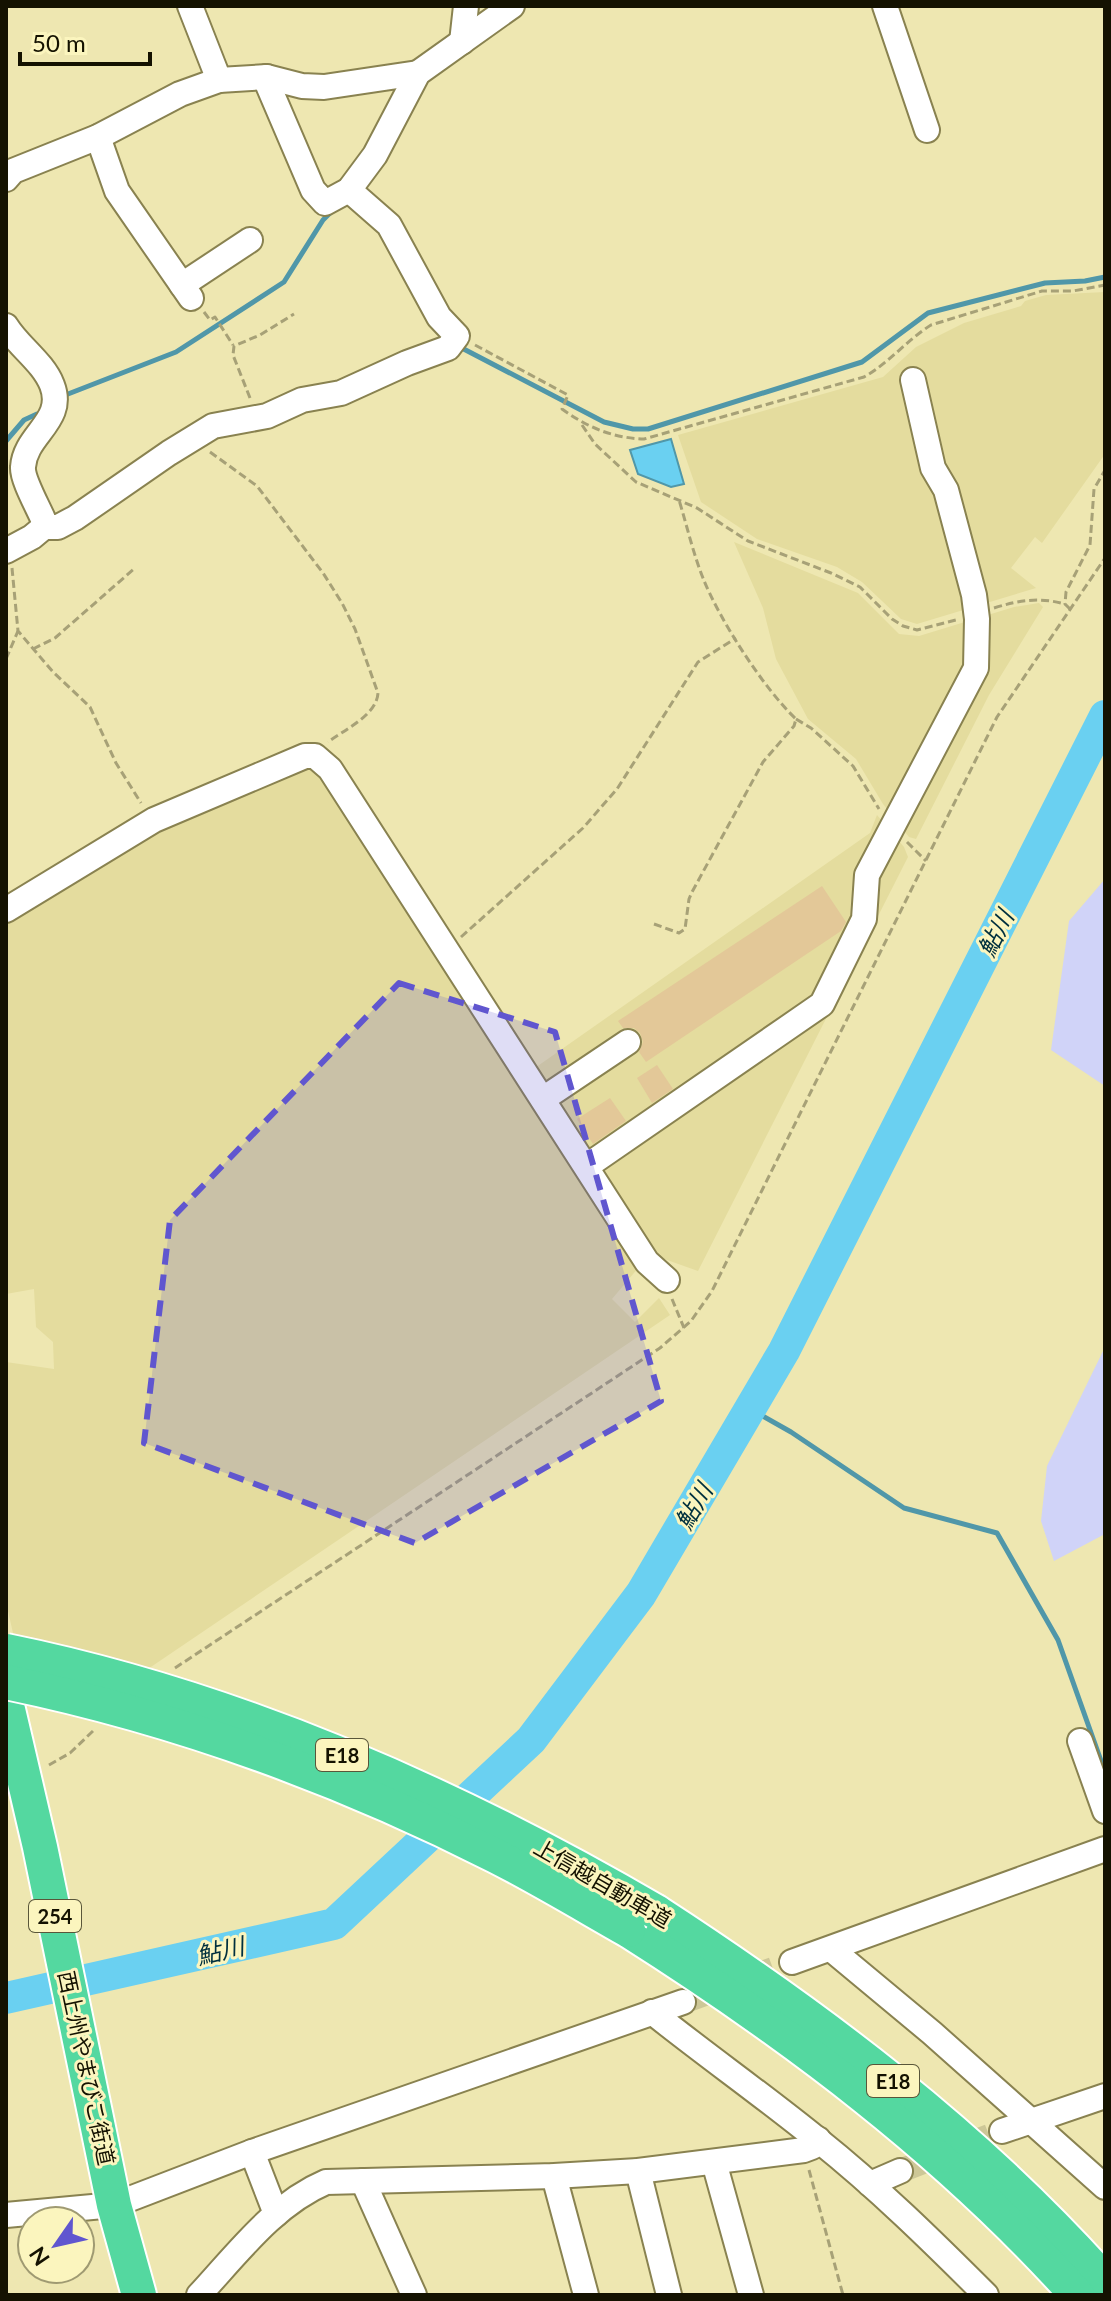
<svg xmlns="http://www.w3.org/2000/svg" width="1111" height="2301" viewBox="0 0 1111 2301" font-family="Lato,'Noto Sans JP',sans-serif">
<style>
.built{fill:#e4dc9e}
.green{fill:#d0d3f8}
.water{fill:#6ad0f1;stroke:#5097a9;stroke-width:2}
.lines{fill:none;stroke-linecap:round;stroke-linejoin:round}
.stream{stroke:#5097a9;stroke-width:5}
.river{stroke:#6ad0f1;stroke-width:32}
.building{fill:#e3c898}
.minor-tunnel{stroke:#cdc797;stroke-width:24;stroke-dasharray:24 12;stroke-linecap:butt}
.minor-casing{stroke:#898250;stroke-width:28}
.highway-casing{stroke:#fff;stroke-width:38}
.path{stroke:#a7a177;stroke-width:3;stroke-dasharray:8 4;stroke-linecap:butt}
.minor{stroke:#fff;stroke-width:24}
.highway{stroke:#54d8a0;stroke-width:34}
.highway-bridge-casing{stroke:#fff;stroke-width:38;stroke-linecap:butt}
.highway-bridge{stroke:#54d8a0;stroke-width:34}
.marked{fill:#6056cf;fill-opacity:0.2;stroke:#6056cf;stroke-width:6;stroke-dasharray:16 10;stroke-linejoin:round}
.labels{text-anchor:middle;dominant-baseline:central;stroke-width:6;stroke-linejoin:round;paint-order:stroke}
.shield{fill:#fbf5be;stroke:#59563a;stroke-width:2}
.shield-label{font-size:20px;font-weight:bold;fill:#141201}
.street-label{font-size:22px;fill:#141201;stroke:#fbf5be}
.water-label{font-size:24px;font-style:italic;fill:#00303e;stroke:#fbf5be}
</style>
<rect width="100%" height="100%" fill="#eee7b1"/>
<!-- built -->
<g class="built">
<polygon points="1105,292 1105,454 1042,543 1035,537 1011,568 1036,588 917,624 901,619 862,582 837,567 757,539 701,502 678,435 883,377 916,347 964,323 1021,306 1025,301 1046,295"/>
<polygon points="734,542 858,593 899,634 919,636 1014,607 1039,603 1043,607 989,695 916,839 909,837 883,804 856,759 808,719 776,659 763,608"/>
<polygon points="306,767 325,773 639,1267 612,1299 635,1322 659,1298 670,1315 142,1673 15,1642 6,1602 6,1362 54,1369 53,1342 36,1327 34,1289 6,1294 6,918 169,823"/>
<polygon points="877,815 904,847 908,857 698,1271 653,1255 532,1070 870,833"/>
</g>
<!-- green -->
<g class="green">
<polygon points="1105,879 1105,1086 1051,1050 1069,921"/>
<polygon points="1105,1347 1105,1534 1054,1561 1041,1521 1047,1466"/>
</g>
<!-- water -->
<polygon class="water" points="671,439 684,484 671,487 638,474 630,450"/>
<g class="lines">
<!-- stream -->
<g class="stream">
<polyline points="456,345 604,422 633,429 648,429 862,362 928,313 1045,283 1085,281 1105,277"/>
<polyline points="68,394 176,352 284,282 323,220 331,212"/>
<polyline points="6,441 24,420 37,414"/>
<polyline points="750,1409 791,1432 904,1508 997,1533 1058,1640 1105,1772"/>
</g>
<!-- river -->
<polyline class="river" points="6,1998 334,1924 531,1740 641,1594 784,1351 1105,716"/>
</g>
<!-- building -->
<g class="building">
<polygon points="822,886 846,922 841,931 646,1062 639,1052 643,1042 640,1033 634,1028 623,1028 618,1021"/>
<polygon points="657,1065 673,1089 652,1103 637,1078"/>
<polygon points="610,1098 626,1121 593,1144 577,1119"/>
</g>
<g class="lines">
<!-- minor-tunnel -->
<g class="minor-tunnel">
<polyline points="683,2002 792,1962"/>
<polyline points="900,2171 1002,2131"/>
</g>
<!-- minor casing -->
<g class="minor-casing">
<g id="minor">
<polyline points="190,6 219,80"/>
<polyline points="885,6 927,130"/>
<polyline points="462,42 466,6"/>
<polyline points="267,77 268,85 313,190 325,203 349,190 375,155 418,73 512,6"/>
<polyline points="98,137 117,191 191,298"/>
<polyline points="6,179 13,171 98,137 180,94 219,80 267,77 302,86 324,87 418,73"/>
<polyline points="182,285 250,240"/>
<path d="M6 326C19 347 43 362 52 385 66 421 25 434 23 467 22 479 38 507 43 519L44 527"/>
<polyline points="6,551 32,537 44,527 58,527 75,518 169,453 213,426 267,416 302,400 341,393 407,363 448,348 457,336 439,317 389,225 349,190"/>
<polyline points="6,910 154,820 305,756 315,756 330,769 647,1262 667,1280"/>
<polyline points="543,1099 628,1042"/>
<polyline points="587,1166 822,1004 864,919 867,875 976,668 977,619 974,595 946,490 933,468 913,380"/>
<polyline points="1080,1741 1105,1811"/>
<polyline points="831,1949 932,2033 1105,2187"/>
<polyline points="792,1962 1105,1849"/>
<path d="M652 2012C707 2056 764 2096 818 2140 878 2188 932 2241 986 2295"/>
<polyline points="1002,2131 1105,2096"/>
<polyline points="252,2152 276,2214"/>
<polyline points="714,2162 751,2295"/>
<polyline points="638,2171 669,2295"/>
<polyline points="554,2176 586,2295"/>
<polyline points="363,2181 414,2295"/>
<polyline points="870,2184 900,2171"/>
<polyline points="6,2215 114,2205 252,2152 683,2002"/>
<path d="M199 2295C237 2254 274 2204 326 2182L554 2176 638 2171 804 2150 812 2147 818 2139"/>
</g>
</g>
<!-- highway casing -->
<g class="highway-casing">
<g id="highway">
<polyline points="6,1701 40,1847 114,2205 139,2295"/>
<path d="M656 1912C819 2018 975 2135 1105 2281"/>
<path d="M628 1930C792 2034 947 2150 1077 2295"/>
</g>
</g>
<!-- path -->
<g class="path">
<polyline points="204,312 210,320 215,317 233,345"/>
<path d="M475 345 568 395 562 409C587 427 612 438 644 439L864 377C889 363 907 340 931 325L1042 291H1073L1105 285"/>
<polyline points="250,398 233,355 234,346 260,335 294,314"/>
<polyline points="582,425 595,444 636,482 697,508 748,541 831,573 860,587 892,619 903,626 917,630 956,620"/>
<path d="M210 452 257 486 323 573 342 603 355 629 378 693C377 715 344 730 328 742"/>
<polyline points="12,568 18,631 53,672 90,707 116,763 141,803"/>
<path d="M994 608C1020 600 1039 597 1065 604"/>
<polyline points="1070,609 1065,604 1066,592 1090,545 1094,489 1105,470"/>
<polyline points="33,649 55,638 135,568"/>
<polyline points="6,659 18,631"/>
<polyline points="796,719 811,728 853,766 879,809"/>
<polyline points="907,842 926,861"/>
<path d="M654 924 679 933 685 929 689 899 692 892 763 762 794 726 796 719C764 689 719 619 703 578 693 553 687 526 679 500"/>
<polyline points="461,937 583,828 617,789 698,662 736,638"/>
<polyline points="672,1299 684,1328"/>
<polyline points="175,1668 660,1348 691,1321 712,1291 997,717 1105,558"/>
<polyline points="49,1765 70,1753 93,1731"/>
<polyline points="809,2170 843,2295"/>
</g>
<!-- minor -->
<use href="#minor" class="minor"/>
<!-- highway -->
<use href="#highway" class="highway"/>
<!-- highway-bridge casing -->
<g class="highway-bridge-casing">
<g id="highway-bridge">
<path d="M6 1651C237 1698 454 1794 656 1912"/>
<path d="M6 1682C175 1717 342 1778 496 1856 541 1879 584 1905 628 1930"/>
</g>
</g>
<!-- highway-bridge -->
<use href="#highway-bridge" class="highway-bridge"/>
</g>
<!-- marked area -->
<path class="marked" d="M399 983 555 1032 661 1401 415 1543 144 1443 170 1220Z"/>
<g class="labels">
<!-- shield labels -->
<g class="shield">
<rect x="316" y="1739" width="52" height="32" rx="6"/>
<rect x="29" y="1900" width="52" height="32" rx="6"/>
<rect x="867" y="2065" width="52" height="32" rx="6"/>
</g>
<g class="shield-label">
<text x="342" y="1755">E18</text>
<text x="55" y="1916">254</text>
<text x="893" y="2081">E18</text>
</g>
<!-- street labels -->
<g class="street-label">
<text transform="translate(603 1883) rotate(30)">上信越自動車道</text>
<text transform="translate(87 2068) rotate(78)">西上州やまびこ街道</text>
</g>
<!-- water labels -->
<g class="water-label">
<text transform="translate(995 933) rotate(-63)">鮎川</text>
<text transform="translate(693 1506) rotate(-60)">鮎川</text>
<text transform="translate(220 1950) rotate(-13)">鮎川</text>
</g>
</g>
<!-- border -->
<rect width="1111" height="2301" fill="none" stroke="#141201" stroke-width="16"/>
<!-- north arrow -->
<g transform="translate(56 2245) rotate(236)"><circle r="38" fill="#fbf5be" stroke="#9f9a72" stroke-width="2"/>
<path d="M0-6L14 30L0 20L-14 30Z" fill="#6056cf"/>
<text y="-12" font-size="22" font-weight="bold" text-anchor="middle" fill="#141201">N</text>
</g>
<!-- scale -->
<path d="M20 52v12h130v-12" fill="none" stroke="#141201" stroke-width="4"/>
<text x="32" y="52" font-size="24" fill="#141201" stroke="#fbf5be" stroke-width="6" paint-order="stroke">50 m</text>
</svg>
